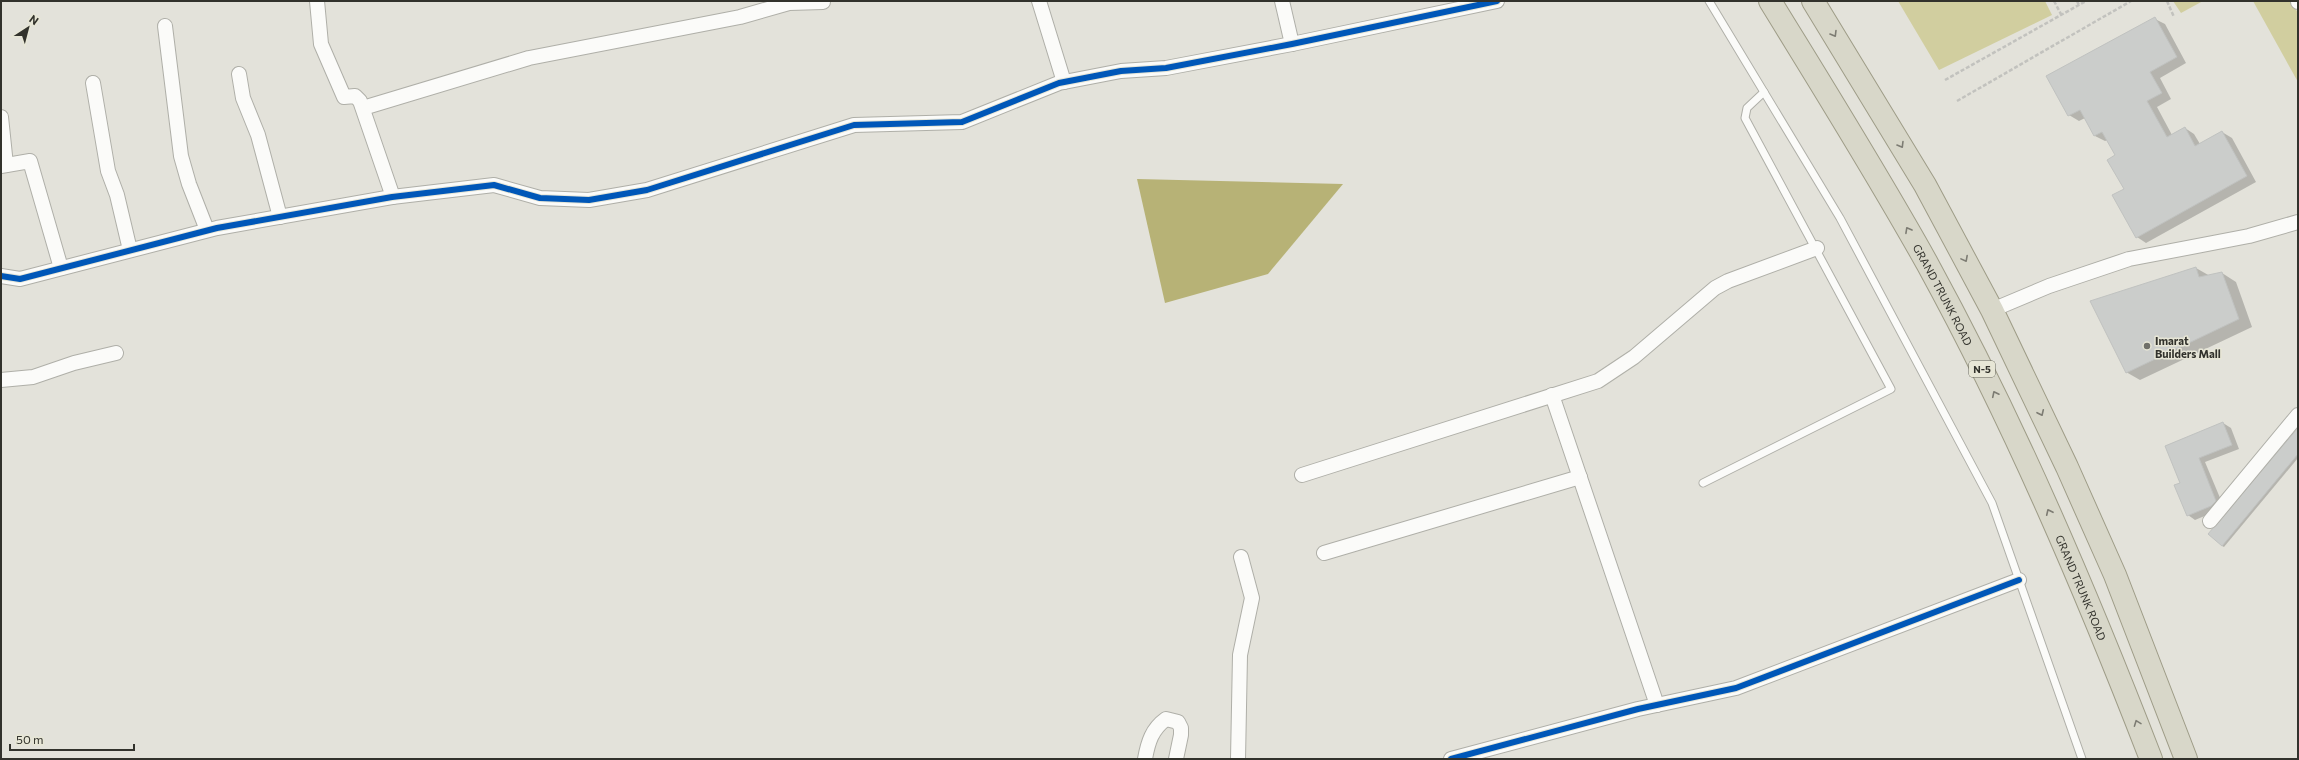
<svg xmlns="http://www.w3.org/2000/svg" width="2299" height="760" viewBox="0 0 2299 760" font-family="Commissioner,sans-serif">
<style>
.green{fill:#d1ce9f}
.water{fill:#b7b276}
.shadow{fill:#0003}
.building{fill:#cbcdcb;stroke:#c0c2c0}
.lines{fill:none;stroke-linecap:round;stroke-linejoin:round}
.service-casing{stroke:#afafa8;stroke-width:9}
.minor-casing{stroke:#afafa8;stroke-width:16}
.trunk-casing{stroke:#9e9c87;stroke-width:24}
.path{stroke:#c2c2be;stroke-width:2.5;stroke-dasharray:4 2;stroke-linecap:butt}
.service{stroke:#fbfbf9;stroke-width:7}
.minor{stroke:#fbfbf9;stroke-width:14}
.trunk{stroke:#d8d7c9;stroke-width:22}
.cycleway-casing{stroke:#e7e6d6;stroke-width:8}
.cycleway{stroke:#0057b8;stroke-width:6}
.oneway{stroke:#7d7c73}
.poi-dot{fill:#707069;stroke:#e7e6d6;stroke-width:1.5}
.labels{text-anchor:middle;dominant-baseline:central;stroke-width:3;stroke-linejoin:round;paint-order:stroke}
.shield{fill:#e7e6d6;stroke:#68685f;stroke-width:1}
.shield-label{font-size:10px;font-weight:bold;fill:#32322c}
.street-label{font-size:11px;fill:#32322c;stroke:#e7e6d6}
.poi-label{font-size:11px;font-weight:bold;fill:#32322c;stroke:#e7e6d6;text-anchor:start}
</style>
<rect width="100%" height="100%" fill="#e3e2da"/>
<!-- green -->
<g class="green">
<polygon points="1898,1 2045,1 2052,15 1939,70"/>
<polygon points="2173,1 2203,1 2181,13"/>
<polygon points="2253,1 2291,1 2298,13 2298,82"/>
</g>
<!-- water -->
<polygon class="water" points="1137,179 1343,184 1268,274 1165,303"/>
<!-- shadow -->
<g class="shadow">
<polygon points="2155,19 2165,24 2186,63 2160,78 2171,99 2157,107 2172,135 2185,128 2194,134 2200,144 2222,132 2232,138 2256,182 2146,243 2137,237 2116,155 2108,140 2105,141 2095,136 2085,118 2079,121 2069,115"/>
<polygon points="2196,268 2210,276 2222,273 2236,282 2252,327 2140,380 2126,372"/>
<polygon points="2223,423 2231,428 2239,449 2205,462 2223,505 2219,510 2195,520 2188,515 2182,483 2166,446"/>
<polygon points="2298,430 2298,458 2224,547 2222,546"/>
</g>
<!-- building -->
<g class="building">
<polygon points="2155,17 2177,57 2150,72 2162,93 2147,101 2167,137 2185,127 2195,146 2222,131 2247,176 2136,238 2112,195 2124,189 2107,160 2115,155 2102,132 2094,136 2080,110 2068,116 2046,76"/>
<polygon points="2196,267 2199,277 2222,272 2239,319 2126,373 2090,301"/>
<polygon points="2223,422 2232,445 2199,458 2216,501 2211,506 2187,516 2174,485 2180,483 2165,446"/>
<polygon points="2298,428 2298,454 2222,546 2208,534"/>
</g>
<g class="lines">
<!-- service casing -->
<g class="service-casing">
<g id="service">
<polyline points="1709,1 1840,218 1992,503 2082,759"/>
<polyline points="1703,483 1891,389 1745,118 1747,108 1764,92"/>
</g>
</g>
<!-- minor casing -->
<g class="minor-casing">
<g id="minor">
<polyline points="317,1 321,44 344,97 355,96 360,101 393,197"/>
<polyline points="1039,1 1064,82"/>
<polyline points="1282,1 1292,44"/>
<polyline points="2298,1 2298,2"/>
<polyline points="165,26 181,156 189,184 207,230"/>
<polyline points="239,74 243,98 258,135 280,217"/>
<polyline points="93,83 108,171 117,195 130,250"/>
<polyline points="363,108 529,58 740,17 789,3 823,2"/>
<polyline points="1,117 6,165"/>
<polyline points="1,166 30,161 61,268"/>
<polyline points="1,276 20,279 217,228 392,197 494,185 540,198 589,200 647,190 854,125 962,122 1059,83 1121,71 1166,68 1292,44 1497,1"/>
<polyline points="1992,310 2049,286 2129,259 2249,236 2298,222"/>
<polyline points="1,380 33,377 74,363 116,353"/>
<polyline points="1552,395 1657,705"/>
<polyline points="1302,475 1598,381 1634,357 1715,288 1728,281 1817,248"/>
<polyline points="2210,521 2298,415"/>
<polyline points="1324,553 1580,477"/>
<path d="M1145 759C1148 742 1152 729 1166 719L1178 722 1181 728V735L1176 759"/>
<polyline points="1238,759 1240,655 1252,598 1241,557"/>
<polyline points="1451,759 1638,709 1736,688 2019,580"/>
</g>
</g>
<!-- trunk casing -->
<g class="trunk-casing">
<g id="trunk">
<path id="s1" d="M1770 1C1824 89 1878 175 1928 265 2015 424 2086 591 2151 759"/>
<polyline points="1813,1 1925,185 1992,310 2067,467 2115,575 2186,759"/>
</g>
</g>
<!-- path -->
<g class="path">
<polyline points="2054,1 2062,16"/>
<polyline points="2077,1 2079,5"/>
<polyline points="2167,1 2174,17"/>
<polyline points="1945,80 2086,1"/>
<polyline points="1957,101 2131,1"/>
</g>
<!-- service -->
<use href="#service" class="service"/>
<!-- minor -->
<use href="#minor" class="minor"/>
<!-- trunk -->
<use href="#trunk" class="trunk"/>
<!-- cycleway casing -->
<g class="cycleway-casing">
<g id="cycleway">
<polyline points="1,276 20,279 217,228 392,197 494,185 540,198 589,200 647,190 854,125 962,122 1059,83 1121,71 1166,68 1292,44 1497,1"/>
<polyline points="1451,759 1638,709 1736,688 2019,580"/>
</g>
</g>
<!-- cycleway -->
<use href="#cycleway" class="cycleway"/>
</g>
<!-- one-way arrows -->
<defs><path id="oneway-chevron" d="M-2-3.5L2.5 0L-2 3.5" fill="none" stroke-width="1.6" stroke-linecap="round" stroke-linejoin="round"/></defs>
<g class="oneway">
<use href="#oneway-chevron" transform="translate(1834 34) rotate(59)"/>
<use href="#oneway-chevron" transform="translate(1901 145) rotate(59)"/>
<use href="#oneway-chevron" transform="translate(1908 230) rotate(-119)"/>
<use href="#oneway-chevron" transform="translate(1965 259) rotate(62)"/>
<use href="#oneway-chevron" transform="translate(1995 394) rotate(-116)"/>
<use href="#oneway-chevron" transform="translate(2041 413) rotate(65)"/>
<use href="#oneway-chevron" transform="translate(2049 512) rotate(-115)"/>
<use href="#oneway-chevron" transform="translate(2137 723) rotate(-111)"/>
</g>
<!-- markers -->
<circle class="poi-dot" cx="2147" cy="346" r="4"/>
<g class="labels">
<!-- shield labels -->
<rect class="shield" x="1969" y="361" width="26" height="16" rx="3"/>
<g class="shield-label">
<text x="1982" y="369">N-5</text>
</g>
<!-- street labels -->
<g class="street-label">
<text stroke="none"><textPath href="#s1" startOffset="341">GRAND TRUNK ROAD</textPath></text>
<text stroke="none"><textPath href="#s1" startOffset="665">GRAND TRUNK ROAD</textPath></text>
</g>
<!-- poi labels -->
<g class="poi-label">
<text x="2155" y="340">Imarat<tspan x="2155" dy="13">Builders Mall</tspan></text>
</g>
</g>
<!-- border -->
<rect width="2299" height="760" fill="none" stroke="#32322c" stroke-width="4"/>
<!-- north arrow -->
<g transform="translate(28 28) rotate(36)" stroke="#e7e6d6" stroke-width="3" paint-order="stroke">
<path d="M0-3L7 15L0 10L-7 15Z" fill="#32322c"/>
<text y="-6" font-size="11" font-weight="bold" text-anchor="middle" fill="#32322c">N</text>
</g>
<!-- scale -->
<path d="M10 744v6h124v-6" fill="none" stroke="#32322c" stroke-width="2"/>
<text x="16" y="744" font-size="12" fill="#32322c" stroke="#e7e6d6" stroke-width="3" paint-order="stroke">50 m</text>
</svg>
